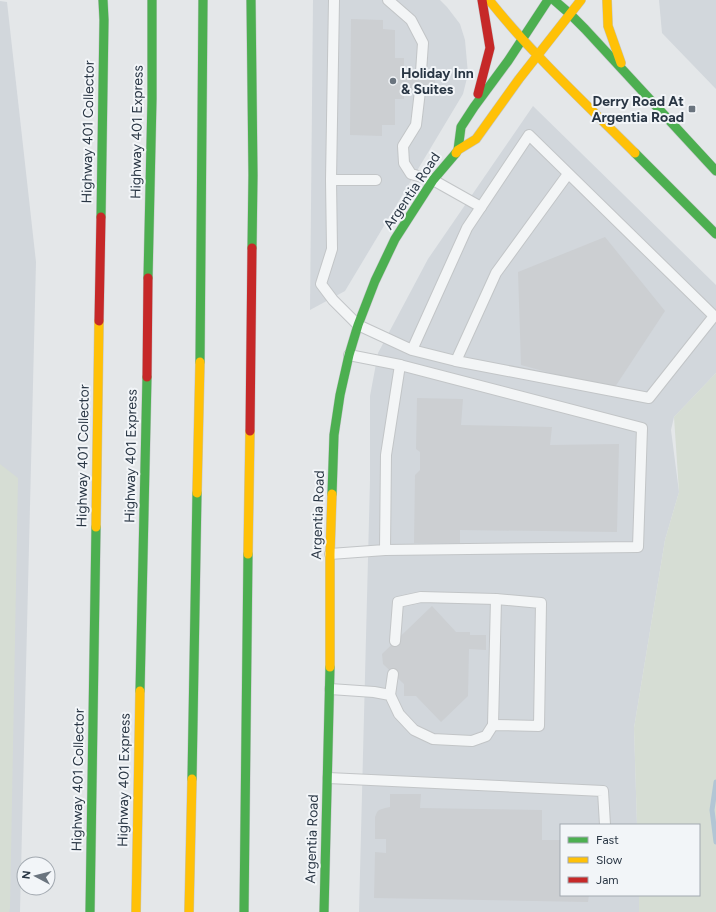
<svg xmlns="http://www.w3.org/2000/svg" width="716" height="912" viewBox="0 0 716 912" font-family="Figtree,sans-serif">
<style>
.built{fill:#d2d7dc}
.green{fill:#d6ddd4}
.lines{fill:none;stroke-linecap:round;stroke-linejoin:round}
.stream{stroke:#b2c6d5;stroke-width:5}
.building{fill:#cccfd2}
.lane-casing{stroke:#c2c5c7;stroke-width:12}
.fast-casing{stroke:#c2c5c7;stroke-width:10}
.slow-casing{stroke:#c2c5c7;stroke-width:10}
.jam-casing{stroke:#c2c5c7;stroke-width:10}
.lane{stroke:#f3f5f6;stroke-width:10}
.fast{stroke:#4caf50;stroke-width:9}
.slow{stroke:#ffc107;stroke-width:9}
.jam{stroke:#c62828;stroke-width:9}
.poi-dot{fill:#6a747e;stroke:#f2f5f8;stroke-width:1.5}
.labels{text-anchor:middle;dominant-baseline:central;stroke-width:4;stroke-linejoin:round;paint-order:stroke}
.poi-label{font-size:14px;font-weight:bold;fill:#293644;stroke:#f2f5f8;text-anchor:start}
.street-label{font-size:14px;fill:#293644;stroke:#f2f5f8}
</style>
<rect width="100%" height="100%" fill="#e4e7e9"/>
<!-- built -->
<g class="built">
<polygon points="313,0 440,0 447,7 460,24 465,40 468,74 463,94 345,291 310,310"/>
<polygon points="659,0 716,0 716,89 662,33"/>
<polygon points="0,1 7,2 36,262 20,912 0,912"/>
<polygon points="533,106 716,285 716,373 674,417 671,430 679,492 665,540 634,728 637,825 561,825 561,895 639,895 639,912 359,912 370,480 370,396 378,353 428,259"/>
</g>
<!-- green -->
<g class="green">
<polygon points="716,373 716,912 639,912 639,895 699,895 699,825 637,825 634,728 665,540 679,492 674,417"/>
<polygon points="0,464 18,478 10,908 9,912 0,912"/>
</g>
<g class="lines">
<!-- stream -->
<polyline class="stream" points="716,782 712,810 716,842"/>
</g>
<!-- building -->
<g class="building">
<polygon points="351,19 383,20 383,29 395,30 395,58 404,58 404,71 435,72 435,92 404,91 404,99 395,99 395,125 382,125 382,136 350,135"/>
<polygon points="605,237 665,311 613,390 521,365 518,272"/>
<polygon points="417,398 463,399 461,425 552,427 550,445 619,444 617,532 460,530 460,543 414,543 415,475 420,470 420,452 416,449"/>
<polygon points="432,606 456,632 470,632 470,635 486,635 486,650 469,649 468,696 441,722 416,696 404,696 404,684 383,664 382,654"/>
<polygon points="390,794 421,794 420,808 542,810 542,840 561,840 561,895 589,895 588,902 374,898 375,852 386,853 386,839 375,839 375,817 377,812 379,810 385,808 390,807"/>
</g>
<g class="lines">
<!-- lane casing -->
<g class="lane-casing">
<g id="lane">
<polyline points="334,0 331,180 332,249 321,284 333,300 358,325 412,350 456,361 649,398 714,316 529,135 467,228 412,350"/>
<polyline points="388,0 411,20 423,43 421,72"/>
<polyline points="420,91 416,125 403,146 404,163 411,174 433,180 481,207"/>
<polyline points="331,180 376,180"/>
<polyline points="349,355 400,365"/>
<polyline points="456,361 496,273 568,174"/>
<polyline points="330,554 385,550 638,547 642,428 400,365 386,455 385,550"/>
<polyline points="330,689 374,692 390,695 399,714 414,730 433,739 472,741 486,736 493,725 539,726 541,603 496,599 421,597 398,602 395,641"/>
<polyline points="390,695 393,674"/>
<polyline points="493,725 496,599"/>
<polyline points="328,778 603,791 605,825"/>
</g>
</g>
<!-- fast casing -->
<g class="fast-casing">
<g id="fast">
<polyline points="251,0 253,175 252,248"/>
<polyline points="554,0 570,14 585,29 716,171"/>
<polyline points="458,150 461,127 474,107 508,61 548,0"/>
<polyline points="635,153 716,234"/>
<polyline points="101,217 104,20 103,0"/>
<polyline points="148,278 152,99 152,0"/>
<polyline points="200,362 203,0"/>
<polyline points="332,494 334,435 340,395 349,355 358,325 375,281 395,239 433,180 456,153"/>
<polyline points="140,691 147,377"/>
<polyline points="192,779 197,493"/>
<polyline points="90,912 96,527"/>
<polyline points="244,912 248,554"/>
<polyline points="324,912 330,667"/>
</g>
</g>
<!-- slow casing -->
<g class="slow-casing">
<g id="slow">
<path d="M489 0C533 55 585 103 635 153"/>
<polyline points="607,0 608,26 621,63"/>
<polyline points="456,153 458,150 476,139 519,79 581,0"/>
<polyline points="197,493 200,362"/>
<polyline points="96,527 99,321"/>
<polyline points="248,554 250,431"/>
<polyline points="330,667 330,554 332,494"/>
<polyline points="136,912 140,691"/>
<polyline points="189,912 192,779"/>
</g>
</g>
<!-- jam casing -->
<g class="jam-casing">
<g id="jam">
<polyline points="478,94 490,48 482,0"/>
<polyline points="99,321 101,217"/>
<polyline points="147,377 148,278"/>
<polyline points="250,431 252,248"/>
</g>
</g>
<!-- lane -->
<use href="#lane" class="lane"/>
<!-- fast -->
<use href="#fast" class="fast"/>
<!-- slow -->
<use href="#slow" class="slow"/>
<!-- jam -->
<use href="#jam" class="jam"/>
</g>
<!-- markers -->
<g class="poi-dot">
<circle cx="393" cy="81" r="4"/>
<rect x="688" y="105" width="8" height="8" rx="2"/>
</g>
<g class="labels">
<!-- poi labels -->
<g class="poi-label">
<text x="401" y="73">Holiday Inn<tspan x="401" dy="16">&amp; Suites</tspan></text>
<text x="684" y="101" text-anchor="end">Derry Road At<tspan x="684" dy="16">Argentia Road</tspan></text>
</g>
<!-- street labels -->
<g class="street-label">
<text transform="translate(88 132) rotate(-89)">Highway 401 Collector</text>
<text transform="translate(137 132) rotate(-89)">Highway 401 Express</text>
<text transform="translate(412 191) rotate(-56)">Argentia Road</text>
<text transform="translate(83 456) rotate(-89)">Highway 401 Collector</text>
<text transform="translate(131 456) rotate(-89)">Highway 401 Express</text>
<text transform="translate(318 515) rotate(-88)">Argentia Road</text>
<text transform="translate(78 780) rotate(-89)">Highway 401 Collector</text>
<text transform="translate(124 780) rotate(-89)">Highway 401 Express</text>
<text transform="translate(312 839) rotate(-88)">Argentia Road</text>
</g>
</g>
<!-- legend -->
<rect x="560" y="824" width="140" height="72" fill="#f2f5f8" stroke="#a2a9b0"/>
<rect x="568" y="837" width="20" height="6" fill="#4caf50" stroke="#a2a9b0"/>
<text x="596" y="844" font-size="12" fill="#293644">Fast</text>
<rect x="568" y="857" width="20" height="6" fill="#ffc107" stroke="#a2a9b0"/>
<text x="596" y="864" font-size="12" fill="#293644">Slow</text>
<rect x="568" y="877" width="20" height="6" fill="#c62828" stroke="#a2a9b0"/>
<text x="596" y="884" font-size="12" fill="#293644">Jam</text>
<!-- north arrow -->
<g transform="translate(36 876) rotate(277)"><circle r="19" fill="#f2f5f8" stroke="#a2a9b0"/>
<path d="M0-3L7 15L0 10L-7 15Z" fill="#6a747e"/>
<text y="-6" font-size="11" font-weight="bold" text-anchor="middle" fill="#293644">N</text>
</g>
</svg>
